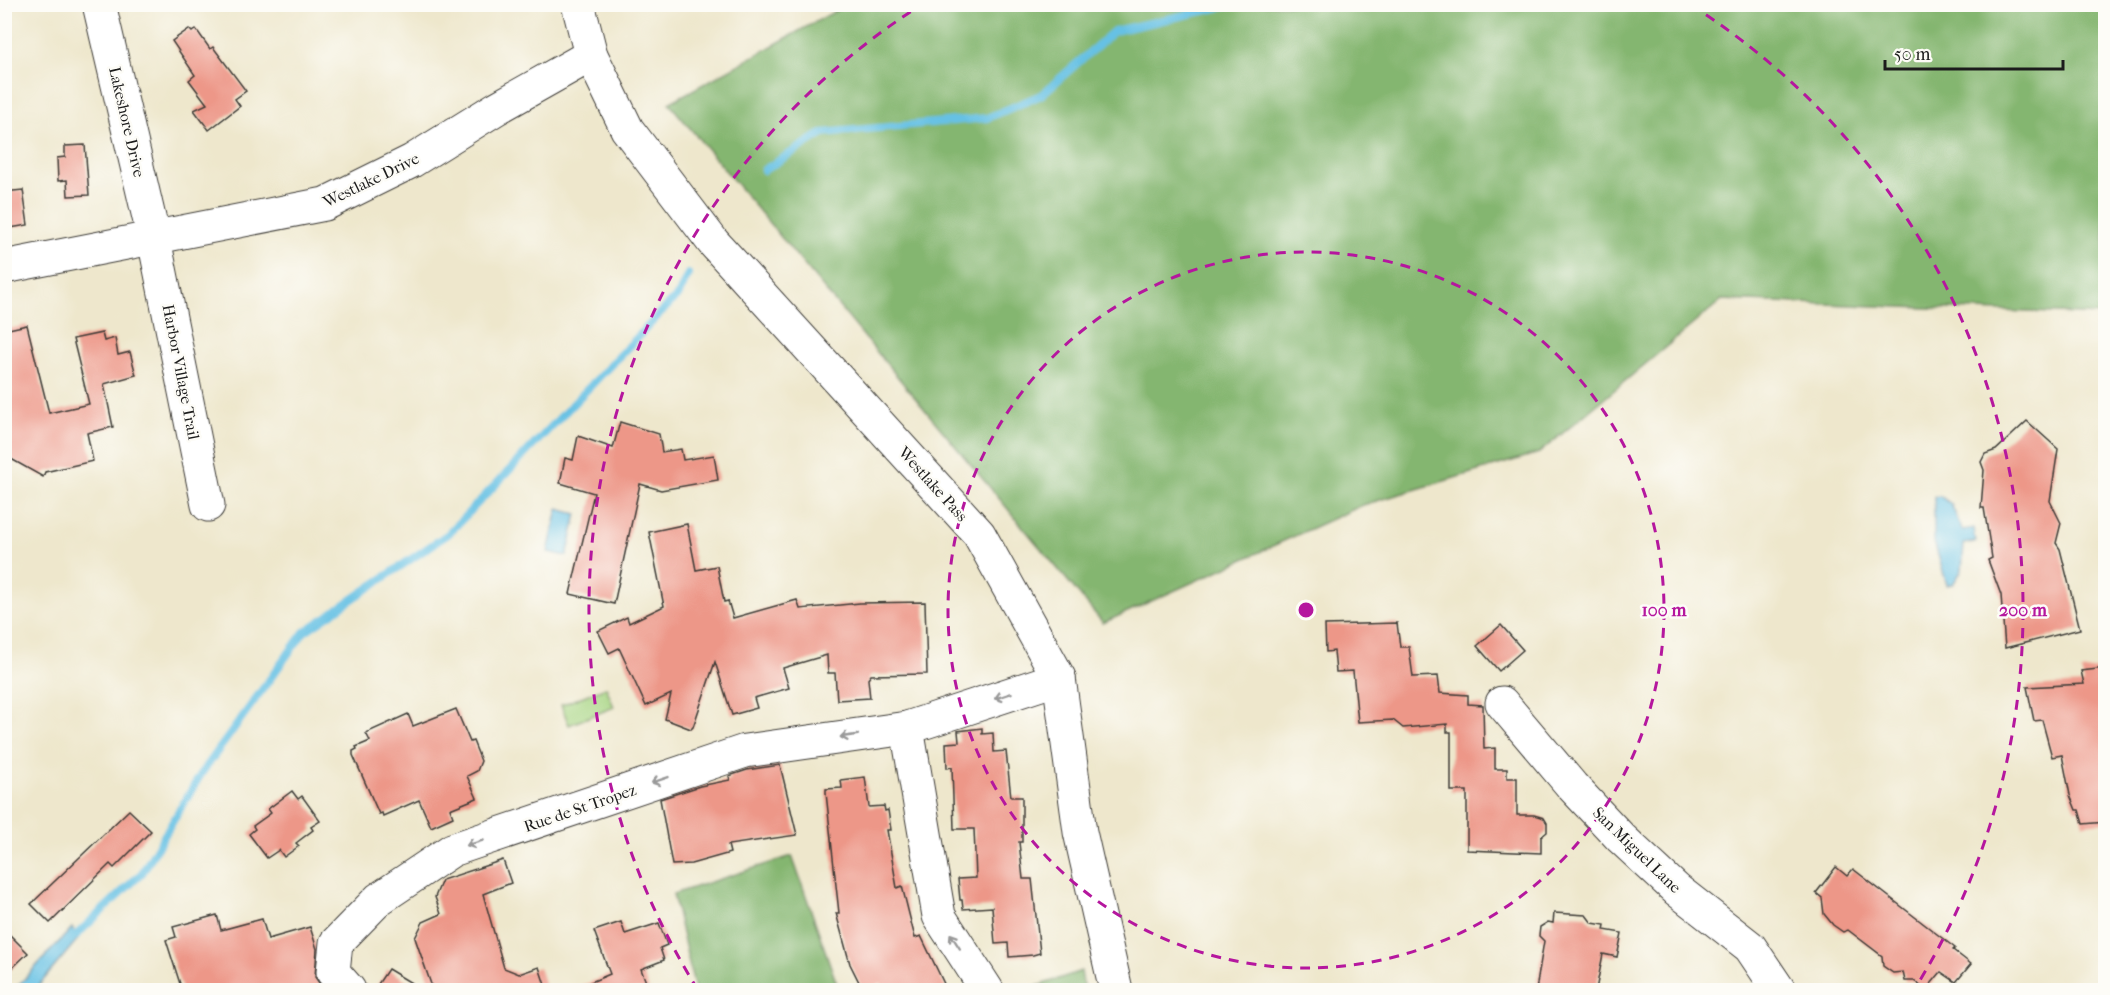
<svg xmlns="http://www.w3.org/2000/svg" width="2110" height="995" viewBox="0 0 2110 995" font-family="'IM FELL French Canon',serif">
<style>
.green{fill:#a6d481;stroke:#61784e;stroke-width:1.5}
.forest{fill:#84b66f;stroke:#506946;stroke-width:1.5}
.water{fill:#66c1e4;stroke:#416e80;stroke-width:1.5}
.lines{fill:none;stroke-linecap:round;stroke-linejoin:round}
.stream{stroke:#66c1e4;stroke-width:8}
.building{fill:#ed9788}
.minor-casing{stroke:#3c3a36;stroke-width:35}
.minor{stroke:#fff;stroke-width:33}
.oneway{stroke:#999}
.ring{fill:none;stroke:#b5179e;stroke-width:3;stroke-dasharray:10 8}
.labels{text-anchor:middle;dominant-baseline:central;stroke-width:5;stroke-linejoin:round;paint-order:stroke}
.street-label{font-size:16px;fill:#1c1c1c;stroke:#fdfcf7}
.centre{fill:#b5179e;stroke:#fdfcf7;stroke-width:3}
.ring-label{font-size:18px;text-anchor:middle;font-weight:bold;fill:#b5179e;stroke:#fdfcf7;stroke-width:5;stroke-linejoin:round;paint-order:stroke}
</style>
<rect width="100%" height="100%" fill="#fdfcf7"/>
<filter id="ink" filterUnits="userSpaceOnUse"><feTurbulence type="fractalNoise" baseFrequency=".0167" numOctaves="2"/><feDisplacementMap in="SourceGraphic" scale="12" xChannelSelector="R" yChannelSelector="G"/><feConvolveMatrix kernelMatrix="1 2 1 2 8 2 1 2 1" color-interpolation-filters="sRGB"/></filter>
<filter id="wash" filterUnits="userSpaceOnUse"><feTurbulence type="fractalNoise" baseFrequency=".008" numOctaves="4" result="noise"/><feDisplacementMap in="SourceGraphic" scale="24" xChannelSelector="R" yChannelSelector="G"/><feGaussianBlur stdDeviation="1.35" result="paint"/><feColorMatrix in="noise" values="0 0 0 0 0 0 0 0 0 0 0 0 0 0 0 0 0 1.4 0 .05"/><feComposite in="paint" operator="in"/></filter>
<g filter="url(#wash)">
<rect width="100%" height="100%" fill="#eee7cc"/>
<!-- green -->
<polygon class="green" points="606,687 614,707 569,725 561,705"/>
<!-- forest -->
<g class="forest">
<polygon points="846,5 2105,5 2105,315 1722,300 1539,453 1363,505 1103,623 669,103"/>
<polygon points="792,856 839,990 695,990 673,894"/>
<polygon points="1081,971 1084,990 1026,990"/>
</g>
<!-- water -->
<g class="water">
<polygon points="1940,496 1951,504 1962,530 1974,528 1976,542 1964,544 1962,570 1953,584 1947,585 1934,542 1934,497"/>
<polygon points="558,509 577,514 567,556 548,552"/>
<polygon points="72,928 78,939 35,990 14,990"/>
</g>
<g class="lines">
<!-- stream -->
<g class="stream">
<polyline points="764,170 823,133 987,118 1041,95 1114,31 1234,4"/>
<polyline points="70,941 142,873 201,774 304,632 448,534 679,294 688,274"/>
</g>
</g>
<g id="blocks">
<!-- building -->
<g class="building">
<polygon points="189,29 192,32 196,29 210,49 213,47 246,91 235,99 240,106 209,130 194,110 207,104 189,80 195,75 172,41"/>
<polygon points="85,145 89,195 68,196 67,180 58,181 57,158 65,157 65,146"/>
<polygon points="23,190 28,225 4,229 4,192"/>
<polygon points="27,325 49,413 89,404 73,339 102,333 104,341 115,338 118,355 130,352 136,375 104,384 113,427 87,433 93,461 45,472 43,477 4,455 4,330"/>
<polygon points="2027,421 2058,449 2050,501 2061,523 2056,543 2060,549 2080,629 2005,648 2001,595 1988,560 1992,558 1984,508 1981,508 1984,470 1981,462 1985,454 1996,450"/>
<polygon points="620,422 659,434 662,452 681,449 683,460 714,455 718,480 661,490 640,484 614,604 570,594 594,493 560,483 565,458 573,460 578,436 613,448"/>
<polygon points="687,524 696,570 717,566 724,602 728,601 733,618 797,600 800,609 860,603 925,602 927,674 871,675 868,679 870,698 837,700 835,673 828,673 827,655 783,668 789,688 754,698 757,708 732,715 715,662 693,727 691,729 665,719 671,694 646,706 619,648 609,653 598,631 627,617 629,623 664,606 649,532"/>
<polygon points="1397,623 1400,647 1409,647 1413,677 1438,676 1440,693 1468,695 1468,704 1483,705 1484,749 1495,748 1495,769 1507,769 1507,778 1517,778 1517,815 1534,815 1544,818 1547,823 1547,832 1541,837 1541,853 1467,850 1467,791 1451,791 1451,732 1447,732 1447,724 1403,728 1393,720 1358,722 1353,671 1336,672 1334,651 1326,652 1325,625"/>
<polygon points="1501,625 1523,650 1499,671 1477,646"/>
<polygon points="2106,668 2106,822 2083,824 2079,810 2076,810 2070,795 2062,755 2052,757 2042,720 2034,721 2027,687 2084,684 2081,671"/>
<polygon points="456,709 470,742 473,741 481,761 477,771 467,776 477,798 450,809 453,817 431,827 419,800 383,816 382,813 379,814 353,755 353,751 357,749 356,747 370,741 366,733 408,714 413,726"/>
<polygon points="982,728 982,734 993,733 994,752 1006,751 1011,797 1022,797 1022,842 1019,842 1023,879 1032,879 1040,953 1033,955 1009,957 1008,943 995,944 992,907 963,909 962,900 960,900 958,879 976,878 974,829 954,829 952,767 947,768 946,743 959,742 958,731"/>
<polygon points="780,765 797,835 728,845 730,853 691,864 672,865 660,799 700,786 730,780 729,776 747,770"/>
<polygon points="865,777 869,807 884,806 885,811 888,810 891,830 887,830 897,888 902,886 915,938 921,936 947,990 884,990 881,983 863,990 850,964 836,913 839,913 826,793 826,789 842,788 841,780"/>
<polygon points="292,791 298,799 302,796 320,821 311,827 313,830 296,843 299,846 284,857 279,850 267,858 249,834 255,829 253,826 271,813 268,809"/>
<polygon points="129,810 151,831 114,868 110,864 50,923 31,904"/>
<polygon points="503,860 511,883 483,894 504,968 519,974 539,967 545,985 558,990 433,990 415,938 423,922 441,914 435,897 442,880"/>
<polygon points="1836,867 1847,876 1853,869 1955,948 1953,950 1971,964 1956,982 1941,972 1926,990 1914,981 1905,981 1903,972 1893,973 1883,966 1882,956 1848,930 1843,932 1833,925 1824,914 1822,898 1816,893"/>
<polygon points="1554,913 1586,915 1592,923 1605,925 1604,930 1622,933 1617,957 1603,954 1596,990 1536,990 1544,941 1539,936 1540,927 1548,922 1553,923"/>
<polygon points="217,915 221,930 262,919 268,939 310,927 317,949 315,977 324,990 182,990 166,940 176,937 173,927"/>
<polygon points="621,922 625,934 659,923 667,945 660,948 664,960 641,969 649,990 572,990 610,974 594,931"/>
<polygon points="4,929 28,953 4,976"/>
<polygon points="388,969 423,990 374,990"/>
</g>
</g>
</g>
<g filter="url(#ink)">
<use href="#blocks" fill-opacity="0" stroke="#3c3a36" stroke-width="1.5"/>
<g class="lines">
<!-- minor casing -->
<g class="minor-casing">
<g id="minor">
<polyline points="99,4 154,239 208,505"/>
<polyline points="578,4 591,55 627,129 713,242 979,534 1059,678 1080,832 1116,990"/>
<polyline points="4,267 325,204 412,161 497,108 591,55"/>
<polyline points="1502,703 1572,786 1621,838 1677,890 1750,947 1779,990"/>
<polyline points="907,728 939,916 987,990"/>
<polyline points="349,990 333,972 336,943 379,899 452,850 745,751 907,728 1059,678"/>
</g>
</g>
<!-- minor -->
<use href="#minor" class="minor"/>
</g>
<!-- one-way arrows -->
<defs><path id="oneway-shaft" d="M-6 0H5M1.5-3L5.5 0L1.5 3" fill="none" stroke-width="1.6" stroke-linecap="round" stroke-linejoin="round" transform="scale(1.5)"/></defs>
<g class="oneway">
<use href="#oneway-shaft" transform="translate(1003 696) rotate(162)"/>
<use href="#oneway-shaft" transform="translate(849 736) rotate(172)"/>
<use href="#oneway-shaft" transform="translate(660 780) rotate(161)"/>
<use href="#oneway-shaft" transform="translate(475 843) rotate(163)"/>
<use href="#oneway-shaft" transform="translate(955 941) rotate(-123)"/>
</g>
</g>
<!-- distance rings -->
<g class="ring">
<circle cx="1306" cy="610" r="358"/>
<path d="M698 990A717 717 0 0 1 921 5M1691 5A717 717 0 0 1 1914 990"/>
</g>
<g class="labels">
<!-- street labels -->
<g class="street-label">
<text transform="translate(127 122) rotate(77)">Lakeshore Drive</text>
<text transform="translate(371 180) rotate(-26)">Westlake Drive</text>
<text transform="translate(181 372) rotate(79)">Harbor Village Trail</text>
<text transform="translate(933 484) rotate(48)">Westlake Pass</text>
<text transform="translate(580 808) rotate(-19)">Rue de St Tropez</text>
<text transform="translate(1637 850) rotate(44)">San Miguel Lane</text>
</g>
</g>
<circle cx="1306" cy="610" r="9" class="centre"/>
<g class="ring-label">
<text x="1664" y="616">100 m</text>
<text x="2023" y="616">200 m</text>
</g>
<!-- margin -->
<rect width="2110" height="995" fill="none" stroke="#fdfcf7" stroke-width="24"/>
<!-- scale -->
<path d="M1885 60v9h178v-9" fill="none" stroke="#1c1c1c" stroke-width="3"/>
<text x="1894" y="60" font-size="18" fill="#1c1c1c" stroke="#fdfcf7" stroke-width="4.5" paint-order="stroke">50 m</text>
</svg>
